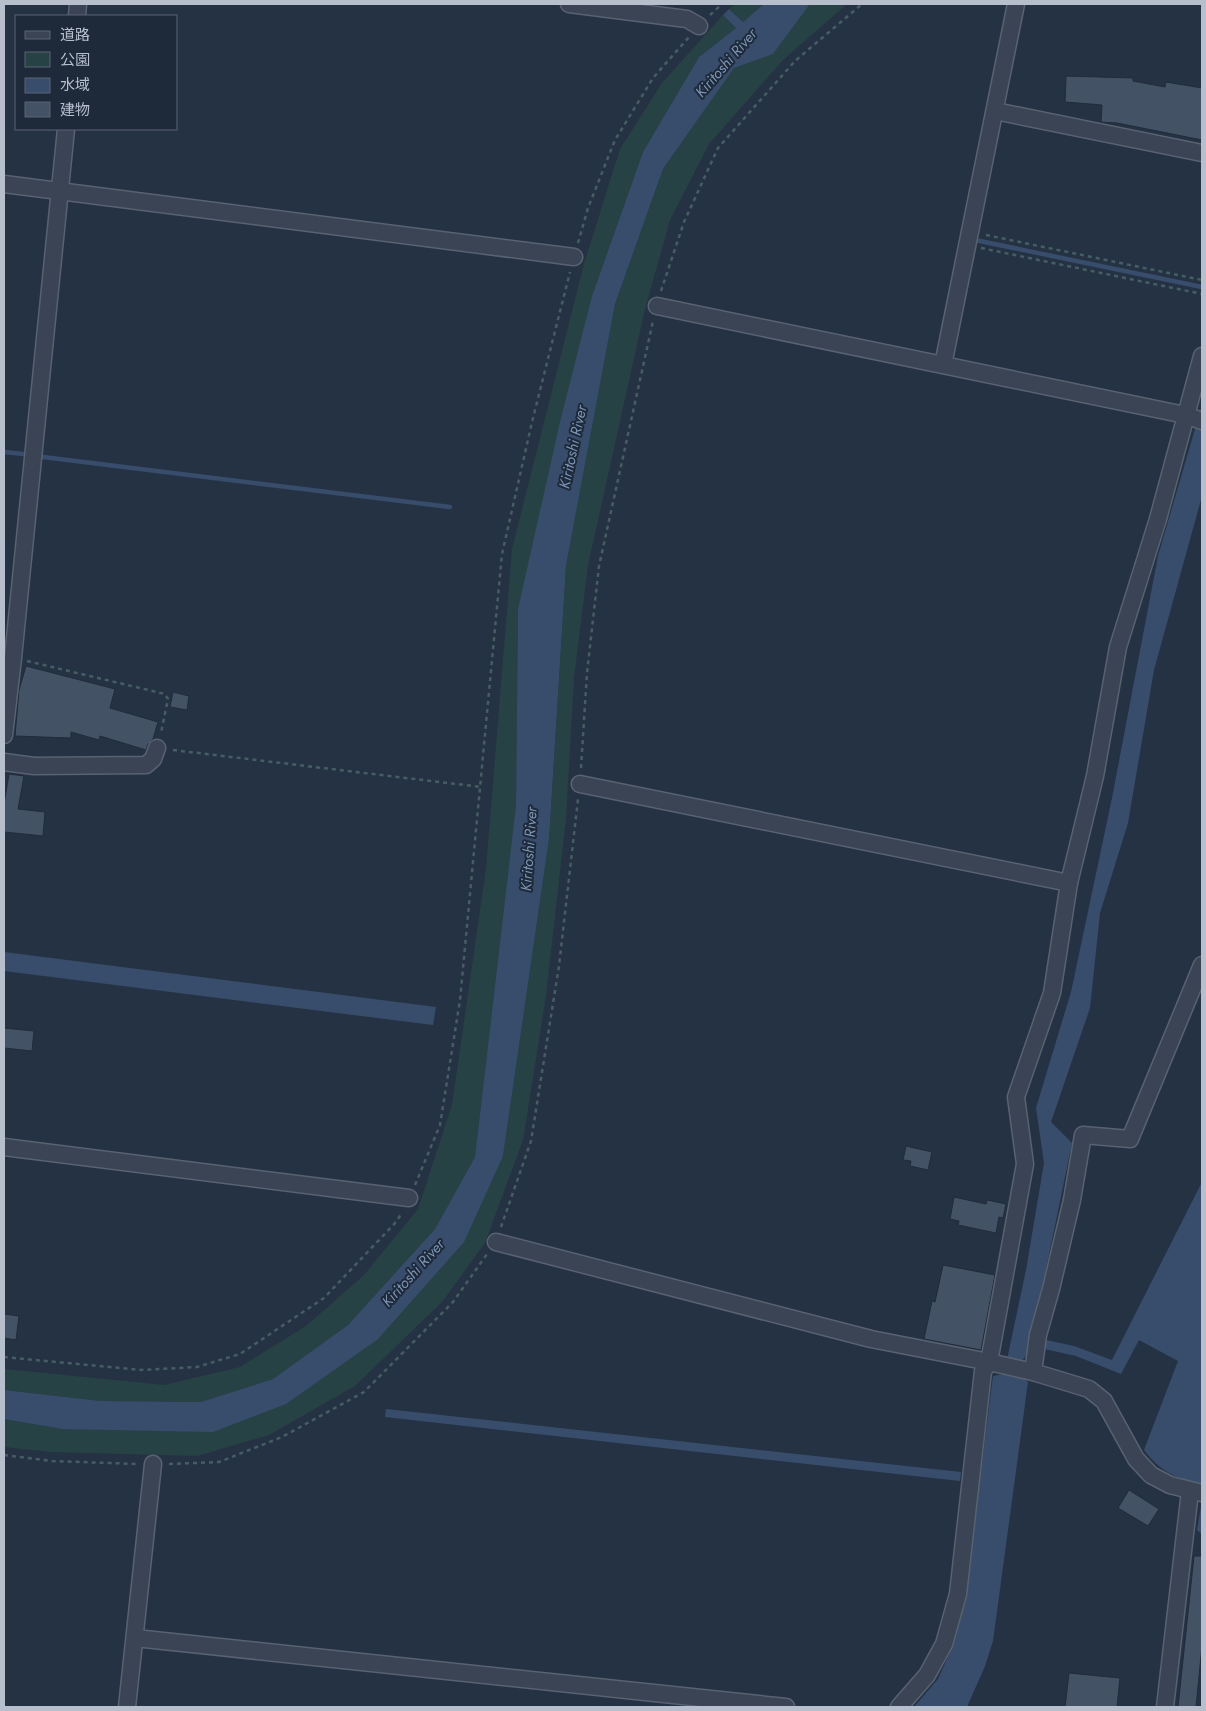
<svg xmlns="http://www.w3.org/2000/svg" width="1206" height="1711" viewBox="0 0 1206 1711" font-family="Jost,'Noto Sans JP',sans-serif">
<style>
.green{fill:#274245}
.water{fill:#384d6c}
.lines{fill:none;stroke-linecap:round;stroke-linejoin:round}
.stream{stroke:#384d6c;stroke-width:4.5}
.building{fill:#445266;stroke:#202b3b}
.street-casing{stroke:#586271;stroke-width:19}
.path{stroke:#465e61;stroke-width:2.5;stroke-dasharray:4 4;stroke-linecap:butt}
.street{stroke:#3a4454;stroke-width:16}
.labels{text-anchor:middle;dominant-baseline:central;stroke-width:4;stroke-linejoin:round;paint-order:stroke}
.water-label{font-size:15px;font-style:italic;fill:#7c95b6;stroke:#1e2939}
</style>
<rect width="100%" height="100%" fill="#253244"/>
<!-- green -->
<g class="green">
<polygon points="735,4 764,4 743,22 729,9"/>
<polygon points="810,4 847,4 783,60 709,144 670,220 645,309 588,565 574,678 566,818 546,996 523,1140 485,1243 442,1302 355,1386 269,1435 197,1456 51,1452 4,1447 4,1419 62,1429 286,1404 503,1156 549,839 566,566 615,304 663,169 734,68 773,54"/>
<polygon points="723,15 736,28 699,57 643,152 592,296 518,609 516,805 475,1157 435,1229 348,1325 273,1379 201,1402 101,1401 4,1390 4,1369 164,1385 240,1367 306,1326 364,1275 418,1209 452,1105 486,869 512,549 584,264 620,149 662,83"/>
</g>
<!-- water -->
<g class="water">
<polygon points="764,4 810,4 773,54 734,68 663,169 615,304 566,566 549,839 503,1156 464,1242 378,1339 286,1404 213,1432 62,1429 4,1419 4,1390 101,1401 201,1402 273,1379 348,1325 435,1229 475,1157 516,805 518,609 560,422 592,296 643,152 699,57 736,28 723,15 729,9 743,22"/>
<path d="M1202 405V496L1154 670 1128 823 1100 913 1090 1008 1051 1122 1072 1143 1032 1337 1074 1346 1112 1360 1202 1182V1534L1197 1530 1202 1501 1201 1484C1175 1478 1161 1472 1144 1450L1178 1361 1139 1340 1121 1374 1076 1356 1031 1346 1023 1360 1020 1376 1028 1382 993 1641 985 1666 967 1707H914L938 1679 953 1646 965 1598 993 1376 1004 1374 1026 1270 1044 1163 1036 1108 1071 992 1112 798 1158 556Z"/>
<polygon points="4,952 436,1007 433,1025 4,971"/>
<polygon points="386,1409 961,1472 960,1481 385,1417"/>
</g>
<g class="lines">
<!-- stream -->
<g class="stream">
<polyline points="975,240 1202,287"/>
<polyline points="4,452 23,454"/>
<polyline points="43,457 450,507"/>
</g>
</g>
<!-- building -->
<g class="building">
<polygon points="1066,76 1133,78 1133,81 1165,87 1166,82 1202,88 1202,140 1117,123 1101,122 1102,105 1065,102"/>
<polygon points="26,666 115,689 110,708 158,722 153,739 148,744 146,750 100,736 99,740 71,732 71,738 15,736 19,690"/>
<polygon points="173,692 189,696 187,710 170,707"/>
<polygon points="9,774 24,776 18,809 45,812 43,836 4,832 4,804"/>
<polygon points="4,1028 34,1031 32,1051 4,1048"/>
<polygon points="906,1146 932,1152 928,1170 910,1166 911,1161 903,1160"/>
<polygon points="954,1197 986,1204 987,1200 1006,1204 1003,1218 999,1217 996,1233 958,1225 959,1221 950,1219"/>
<polygon points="943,1265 995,1275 981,1350 924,1339 932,1301 935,1302"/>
<polygon points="4,1314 19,1316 16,1340 4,1338"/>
<polygon points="1129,1490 1159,1509 1148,1526 1118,1508"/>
<polygon points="1194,1556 1202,1556 1202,1646 1196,1707 1178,1707"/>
<polygon points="1069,1673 1120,1678 1117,1707 1065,1707"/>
</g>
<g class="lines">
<!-- street casing -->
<g class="street-casing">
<g id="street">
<polyline points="569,4 687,19 699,26"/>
<polyline points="77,16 78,4"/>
<polyline points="995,111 1202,153"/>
<polyline points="4,184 574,257"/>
<polyline points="657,306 1185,415 1202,421"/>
<polyline points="1202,356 1158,519 1118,647 1095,776 1069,883 1052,993 1016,1097 1025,1164 989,1362 1033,1372 1089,1389 1104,1401 1136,1459 1151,1475 1170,1485 1202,1493"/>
<polyline points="943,365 1016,4"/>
<polyline points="4,735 13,658 66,129"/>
<polyline points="4,762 34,766 146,765 153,759 157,748"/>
<polyline points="580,784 1069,883"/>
<polyline points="4,1147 409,1198"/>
<polyline points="496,1242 871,1339 989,1362 983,1371 958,1594 944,1644 927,1675 899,1707"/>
<polyline points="1033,1372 1038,1335 1051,1289 1072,1200 1083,1135 1130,1139 1202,965"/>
<polyline points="135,1638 786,1707"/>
<polyline points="127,1707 153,1464"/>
<polyline points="1165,1707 1190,1491"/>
</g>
</g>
<!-- path -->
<g class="path">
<polyline points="710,15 722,4"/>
<polyline points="986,235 1202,280"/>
<polyline points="578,243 588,208 615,140 653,78 689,37"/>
<polyline points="981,248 1202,294"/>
<polyline points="661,291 684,222 718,148 795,61 862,4"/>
<polyline points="27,661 165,694 168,699 161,733"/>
<polyline points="173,750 481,787"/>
<polyline points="581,768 587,673 599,566 653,321"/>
<polyline points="415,1185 440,1125 460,1000 502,554 532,422 570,272"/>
<polyline points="501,1227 531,1141 559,966 578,799"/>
<polyline points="4,1357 141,1370 197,1367 240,1354 324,1298 397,1221 402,1212"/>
<polyline points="4,1455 52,1461 138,1464"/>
<polyline points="169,1464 219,1462 282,1437 364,1392 453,1302 487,1254"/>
</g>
<!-- street -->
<use href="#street" class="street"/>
</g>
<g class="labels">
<!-- water labels -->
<g class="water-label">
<text transform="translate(726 63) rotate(-49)">Kiritoshi River</text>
<text transform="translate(573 447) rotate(-78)">Kiritoshi River</text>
<text transform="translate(529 849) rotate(-86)">Kiritoshi River</text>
<text transform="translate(413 1273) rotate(-48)">Kiritoshi River</text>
</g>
</g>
<!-- border -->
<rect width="1206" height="1711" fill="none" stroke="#b7bfcd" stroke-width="10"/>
<!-- legend -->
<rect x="15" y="15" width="162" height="115" fill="#1e2939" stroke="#5b6574"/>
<rect x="25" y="31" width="25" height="8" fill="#3a4454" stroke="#5b6574"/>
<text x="60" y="40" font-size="15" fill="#b7bfcd">道路</text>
<rect x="25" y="52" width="25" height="15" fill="#274245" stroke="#5b6574"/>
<text x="60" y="65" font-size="15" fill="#b7bfcd">公園</text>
<rect x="25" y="78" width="25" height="15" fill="#384d6c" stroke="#5b6574"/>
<text x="60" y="90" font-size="15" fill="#b7bfcd">水域</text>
<rect x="25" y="102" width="25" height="15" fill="#445266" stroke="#5b6574"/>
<text x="60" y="115" font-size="15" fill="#b7bfcd">建物</text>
</svg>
